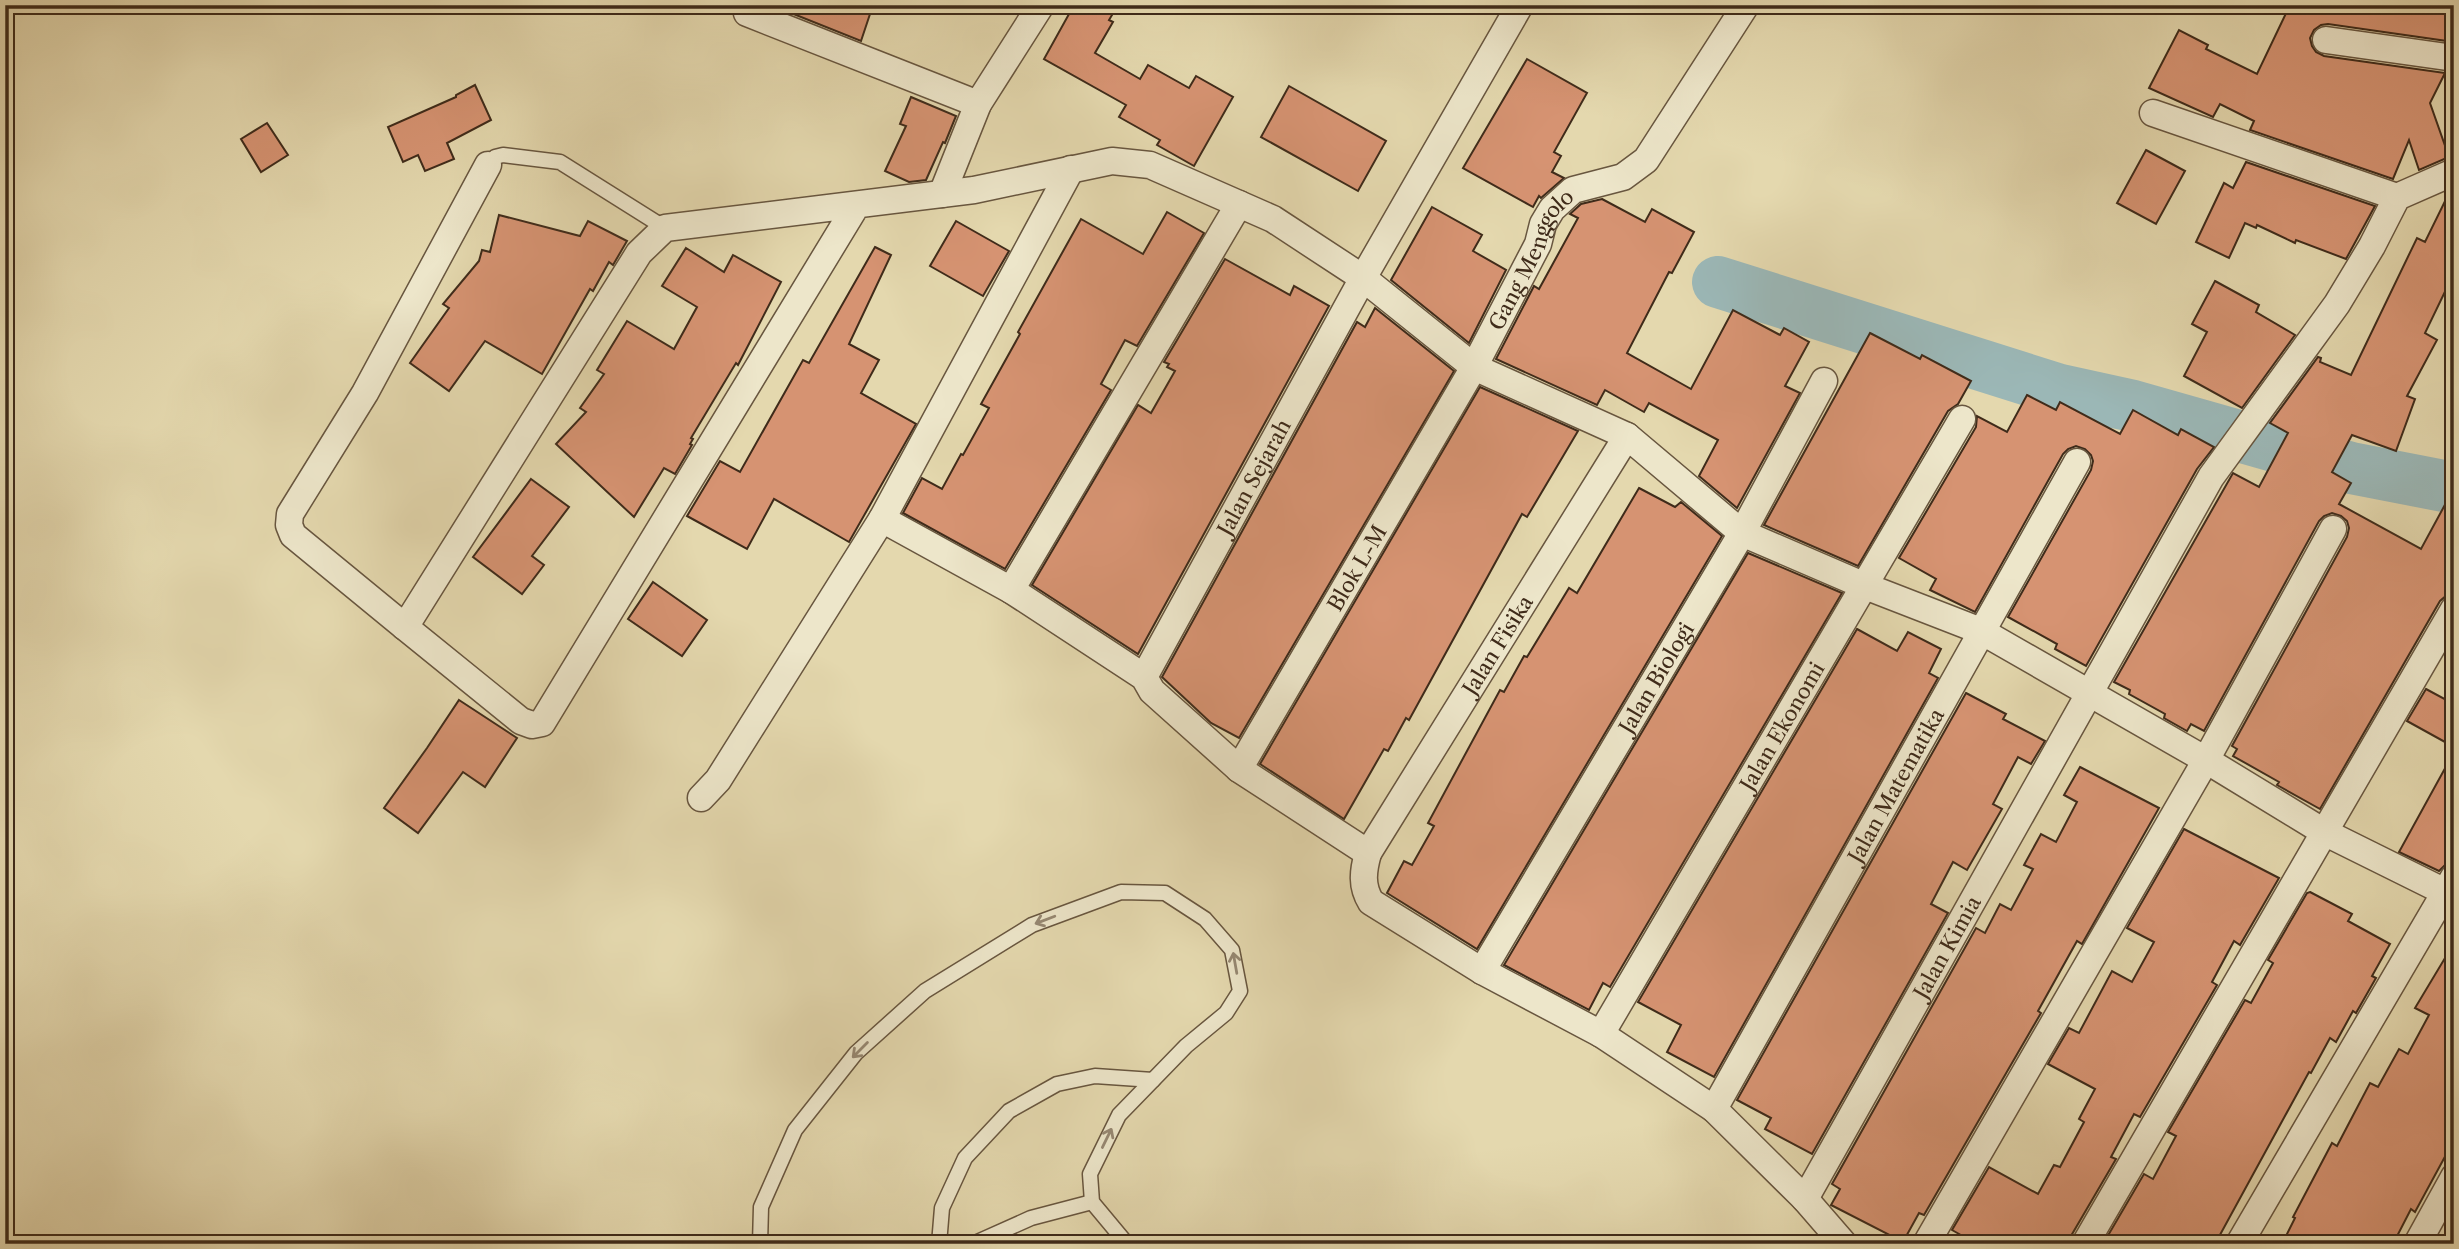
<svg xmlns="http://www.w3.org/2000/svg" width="2459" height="1249" viewBox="0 0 2459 1249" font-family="'Libre Caslon Text',serif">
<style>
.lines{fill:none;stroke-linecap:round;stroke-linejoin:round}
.river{stroke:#9bb7b6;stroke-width:52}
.building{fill:#d69372;stroke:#3f2b1a;stroke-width:2}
.lane-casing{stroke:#68563f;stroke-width:17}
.street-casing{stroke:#68563f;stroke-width:29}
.lane{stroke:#ede6ca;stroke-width:14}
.street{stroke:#ede6ca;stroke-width:26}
.oneway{stroke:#968872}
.labels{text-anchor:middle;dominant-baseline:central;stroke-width:7;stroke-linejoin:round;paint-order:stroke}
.street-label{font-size:21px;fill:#3f2b1a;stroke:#ede6ca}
</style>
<rect width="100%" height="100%" fill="#e4d8ae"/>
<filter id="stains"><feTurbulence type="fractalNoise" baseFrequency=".00286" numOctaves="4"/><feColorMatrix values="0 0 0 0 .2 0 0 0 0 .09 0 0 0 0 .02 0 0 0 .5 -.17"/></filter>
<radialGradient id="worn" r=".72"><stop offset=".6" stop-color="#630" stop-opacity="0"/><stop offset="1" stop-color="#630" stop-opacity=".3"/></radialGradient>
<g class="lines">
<!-- river -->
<polyline class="river" points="1718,282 2060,390 2133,406 2351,468 2454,488"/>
</g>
<!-- building -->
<g class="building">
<polygon points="771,5 873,5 861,41"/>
<polygon points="1074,5 1118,5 1109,20 1113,22 1095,53 1140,79 1148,65 1189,88 1196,76 1233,97 1194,166 1157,145 1160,140 1119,117 1126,105 1044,59"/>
<polygon points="2290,5 2454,5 2454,42 2328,24 2321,25 2314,30 2310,38 2312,46 2316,52 2324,56 2445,73 2430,103 2449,157 2419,170 2409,140 2393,179 2250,130 2254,121 2220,104 2213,117 2149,88 2179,30 2208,45 2206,49 2257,74"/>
<polygon points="1527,59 1587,93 1554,152 1561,156 1552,172 1564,178 1541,198 1539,196 1533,207 1463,168"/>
<polygon points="475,85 491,120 447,143 454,159 425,171 418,155 403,162 388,127 456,97 456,95"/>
<polygon points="1289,86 1386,141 1358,191 1261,137"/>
<polygon points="911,97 956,116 945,143 943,142 926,180 909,182 885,171 906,126 900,124"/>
<polygon points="267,123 288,155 261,172 241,139"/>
<polygon points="2146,150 2185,171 2156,224 2117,203"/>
<polygon points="2246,162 2375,206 2346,259 2296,240 2295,243 2257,225 2256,228 2245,223 2229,258 2196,242 2224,183 2233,188"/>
<polygon points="2454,189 2454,273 2425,333 2437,340 2407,396 2415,399 2396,451 2352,435 2332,472 2351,483 2339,504 2421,549 2454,488 2454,593 2447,595 2440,601 2320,809 2277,785 2279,782 2233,756 2237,749 2232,746 2347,537 2349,528 2347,521 2341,516 2332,513 2324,516 2319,521 2204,731 2191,724 2187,731 2164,718 2165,714 2129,694 2130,690 2114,682 2233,473 2259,487 2288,433 2270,423 2318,357 2321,358 2320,362 2351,375 2417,238 2425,242 2450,191"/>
<polygon points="1602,199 1645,222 1652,209 1694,232 1672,273 1669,272 1627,353 1691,389 1733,310 1780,335 1784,328 1809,342 1785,386 1800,393 1737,508 1699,476 1718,440 1649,403 1644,412 1605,390 1597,405 1496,359 1534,286 1539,289 1578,218 1570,214 1581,204"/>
<polygon points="1432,207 1482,235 1473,251 1506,270 1469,343 1391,280"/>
<polygon points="1167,212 1204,233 1137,346 1125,340 1101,384 1111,390 1005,569 903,513 922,478 942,489 961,454 963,455 989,408 981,404 1020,334 1018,332 1081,219 1143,254"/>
<polygon points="499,215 580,236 588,221 627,241 613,265 609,262 593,291 590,289 542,374 485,341 449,391 410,363 449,308 443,304 479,261 482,250 490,252"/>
<polygon points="956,221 1009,251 983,296 930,266"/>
<polygon points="875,247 891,255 849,344 879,360 861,393 916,424 849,542 774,499 747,549 687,516 720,461 740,472 803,360 809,363"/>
<polygon points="686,248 724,272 733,255 781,282 738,365 736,363 691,438 693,439 690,444 692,445 675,474 664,468 634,517 556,444 586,412 580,408 604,374 597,370 627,321 674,349 697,307 662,286"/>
<polygon points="1225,259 1290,295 1294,286 1329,306 1138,654 1032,585 1138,405 1151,413 1175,371 1167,367 1169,364 1164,362"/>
<polygon points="2215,281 2259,305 2256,312 2295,335 2242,408 2184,376 2207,332 2192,324"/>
<polygon points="1375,308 1454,371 1239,738 1211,723 1162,677 1357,322 1365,327"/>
<polygon points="1870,333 1920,359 1922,355 1971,381 1958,404 1948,411 1858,566 1764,525"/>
<polygon points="1480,387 1578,431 1527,517 1522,514 1409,720 1406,718 1388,751 1384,749 1344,819 1260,764"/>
<polygon points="2027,395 2056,410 2060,402 2120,434 2133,410 2178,435 2181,429 2214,447 2197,469 2086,666 2055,649 2057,644 2008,617 2091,470 2093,461 2091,455 2085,449 2076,446 2068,449 2063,454 1975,612 1930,590 1936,579 1899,558 1976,427 1977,416 2007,432"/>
<polygon points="531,479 569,507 532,556 544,565 522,594 473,557"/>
<polygon points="1639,488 1675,507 1681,502 1722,536 1477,949 1387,893 1404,861 1412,865 1434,826 1428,823 1500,690 1504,692 1524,656 1527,657 1569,588 1577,593"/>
<polygon points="1748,553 1842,593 1610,987 1603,983 1589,1010 1504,965"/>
<polygon points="653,582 707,620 682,656 628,619"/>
<polygon points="1857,629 1897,651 1908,632 1941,649 1929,673 1938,678 1714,1077 1667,1052 1681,1025 1638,1002"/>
<polygon points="2426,689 2454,704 2454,747 2407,721"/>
<polygon points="1966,693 2006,714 2003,719 2045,741 2031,764 2018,757 1993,804 2002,809 1967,870 1953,862 1931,904 1948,913 1812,1154 1765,1129 1771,1118 1737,1100"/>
<polygon points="459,700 517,738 485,787 463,772 418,833 384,808 427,748"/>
<polygon points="2454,752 2454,861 2446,864 2439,871 2399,852"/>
<polygon points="2080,767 2159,808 2082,944 2077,941 2038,1011 2041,1013 1924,1215 1919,1213 1903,1242 1831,1205 1840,1189 1832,1184 1976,928 1985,933 2000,904 2011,910 2033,869 2024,865 2041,834 2056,842 2077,802 2064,795"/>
<polygon points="2184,829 2279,878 2240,945 2234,941 2212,982 2217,985 2140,1117 2134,1114 2111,1157 2116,1159 2071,1236 2069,1244 1977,1244 1952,1230 1989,1167 2038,1194 2054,1165 2060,1167 2084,1122 2079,1119 2095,1089 2048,1064 2069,1028 2079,1033 2112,971 2132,982 2154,942 2127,928"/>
<polygon points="2310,892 2352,914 2348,921 2390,944 2372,976 2376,978 2356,1013 2353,1011 2336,1042 2330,1038 2311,1073 2309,1072 2215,1244 2103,1244 2144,1174 2153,1179 2176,1136 2168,1132 2245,1000 2251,1003 2273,963 2268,960 2307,893"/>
<polygon points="2454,943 2454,1140 2415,1212 2411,1209 2393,1244 2282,1244 2295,1218 2293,1217 2332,1143 2337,1146 2370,1083 2378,1087 2399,1049 2408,1054 2429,1015 2415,1008"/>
</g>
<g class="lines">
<!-- lane casing -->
<g class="lane-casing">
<g id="lane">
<polyline points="488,165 495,157 503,155 560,162 665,228"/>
<polyline points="760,1244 761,1207 795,1130 856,1053 925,991 1032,925 1121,892 1165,893 1205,919 1232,950 1240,991 1226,1013 1186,1046 1119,1115 1090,1174 1092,1202 1127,1244"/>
<polyline points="939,1244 942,1208 965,1158 1009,1111 1057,1084 1095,1076 1153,1080"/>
<polyline points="973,1244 1031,1218 1092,1202"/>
</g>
</g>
<!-- street casing -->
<g class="street-casing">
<g id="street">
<polyline points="747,13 978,104"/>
<polyline points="2326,40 2454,58"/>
<polyline points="2153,113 2397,197"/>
<polyline points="942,194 978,104 1041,5"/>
<polyline points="856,206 542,723 532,725 521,721 405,627 639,253 665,228 974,190 1112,161 1150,165 1273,219 1363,278 1474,367 1627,436 1742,533 1865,586 1981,631 2206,760 2324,832 2445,892 2454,894"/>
<path d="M882 519 1011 590 1144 677 1152 691 1239 769 1368 853C1363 871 1361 886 1371 902L1482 971 1601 1034 1714 1109 1805 1199 1844 1244"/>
<polyline points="1011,590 1239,204"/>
<polyline points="405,627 293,535 289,525 290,514 365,393 488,165"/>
<path id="s1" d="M1144 677 1363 278 1520 5"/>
<path id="s2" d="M1239 769 1474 367 1538 244 1543 224 1552 209 1573 190 1623 177 1646 160 1746 5"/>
<polyline points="701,798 718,780 882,519 1071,169"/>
<path id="s3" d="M1368 853 1627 436"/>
<path id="s4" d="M1482 971 1742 533 1824 381"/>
<path id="s5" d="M1601 1034 1962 419"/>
<path id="s6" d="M1714 1109 2077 462"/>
<path id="s7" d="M1805 1199 2211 477 2337 304 2372 246 2397 197 2454 172"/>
<polyline points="1926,1244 2206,760 2333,529"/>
<polyline points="2085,1244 2454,609"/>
<polyline points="2239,1244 2454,877"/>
<polyline points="2417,1244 2454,1177"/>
</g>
</g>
<!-- lane -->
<use href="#lane" class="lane"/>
<!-- street -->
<use href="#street" class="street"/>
</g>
<!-- one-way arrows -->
<defs><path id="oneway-shaft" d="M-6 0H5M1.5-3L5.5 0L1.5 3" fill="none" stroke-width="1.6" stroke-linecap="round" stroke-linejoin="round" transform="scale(1.75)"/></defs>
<g class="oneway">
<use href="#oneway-shaft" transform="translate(1045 920) rotate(159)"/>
<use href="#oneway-shaft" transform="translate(1235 963) rotate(-100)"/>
<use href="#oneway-shaft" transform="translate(860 1050) rotate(135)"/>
<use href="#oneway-shaft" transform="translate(1107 1138) rotate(-64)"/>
</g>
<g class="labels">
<!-- street labels -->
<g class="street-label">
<text stroke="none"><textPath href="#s2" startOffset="588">Gang Menggolo</textPath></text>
<text stroke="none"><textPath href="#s1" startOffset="228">Jalan Sejarah</textPath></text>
<text stroke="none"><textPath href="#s2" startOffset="233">Blok L-M</textPath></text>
<text stroke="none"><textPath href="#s3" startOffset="245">Jalan Fisika</textPath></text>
<text stroke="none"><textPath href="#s4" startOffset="341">Jalan Biologi</textPath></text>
<text stroke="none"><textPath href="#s5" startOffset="357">Jalan Ekonomi</textPath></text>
<text stroke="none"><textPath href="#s6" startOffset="371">Jalan Matematika</textPath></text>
<text stroke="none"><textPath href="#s7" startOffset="289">Jalan Kimia</textPath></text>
</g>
</g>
<!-- margin -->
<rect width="2459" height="1249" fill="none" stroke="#e4d8ae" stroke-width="28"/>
<rect x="7" y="7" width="2445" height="1235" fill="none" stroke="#3f2b1a" stroke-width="3.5"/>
<rect x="14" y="14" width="2431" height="1221" fill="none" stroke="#3f2b1a" stroke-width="2"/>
<rect width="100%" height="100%" filter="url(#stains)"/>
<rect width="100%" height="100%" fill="url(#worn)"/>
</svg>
